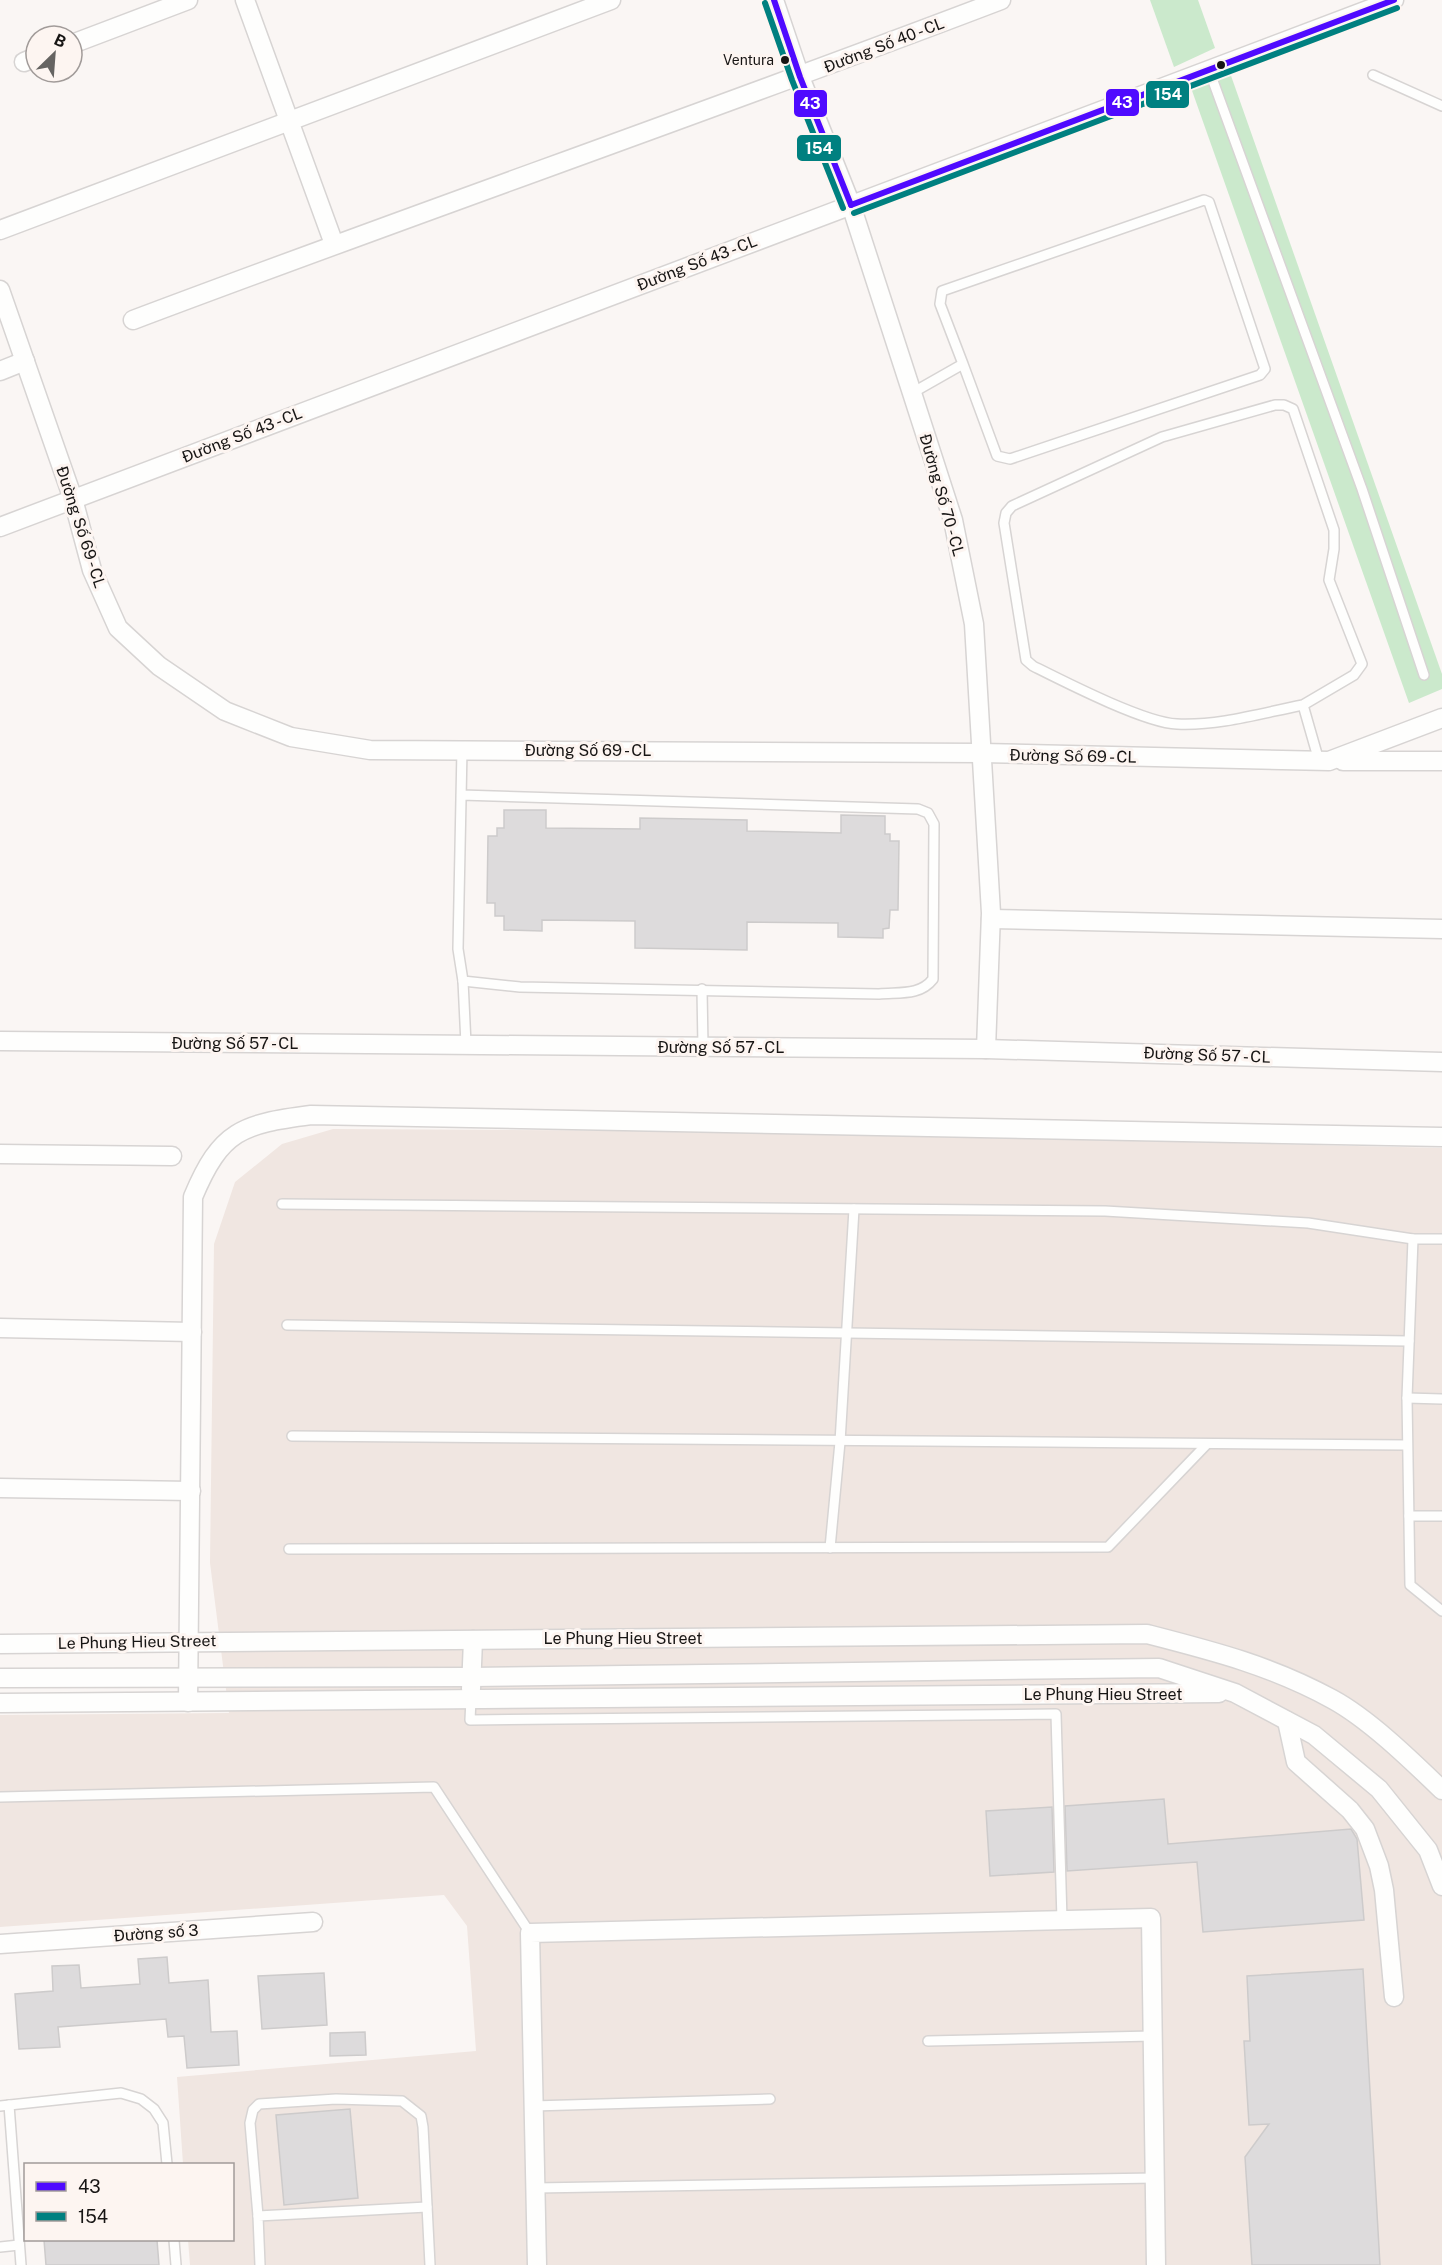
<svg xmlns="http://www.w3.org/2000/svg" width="1442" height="2265" viewBox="0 0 1442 2265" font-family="'Public Sans',sans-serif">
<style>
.built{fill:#f0e6e1}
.green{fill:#cbe9cc}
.building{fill:#dddbdc;stroke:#cdcbcb;stroke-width:1.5}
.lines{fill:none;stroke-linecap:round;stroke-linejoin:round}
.service-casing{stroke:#d7d4d3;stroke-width:12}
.minor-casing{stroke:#d7d4d3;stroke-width:21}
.service{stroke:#fefefd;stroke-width:9}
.minor{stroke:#fefefd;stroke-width:18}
.bus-1-casing{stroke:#fdf5f1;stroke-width:10}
.bus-2-casing{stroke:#fdf5f1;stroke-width:10}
.bus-1{stroke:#4f0aff;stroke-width:6}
.bus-2{stroke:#008080;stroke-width:6}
.bus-dot{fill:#171514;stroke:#fdf5f1;stroke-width:2}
.labels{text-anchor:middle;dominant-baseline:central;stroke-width:6;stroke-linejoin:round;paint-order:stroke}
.bus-label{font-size:14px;fill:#171514;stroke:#fdf5f1;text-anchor:end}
.street-label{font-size:16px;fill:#171514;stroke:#fdf5f1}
.line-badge{stroke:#fdf5f1;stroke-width:2}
.badge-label{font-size:16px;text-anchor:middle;font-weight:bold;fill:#fff}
</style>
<rect width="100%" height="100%" fill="#faf6f4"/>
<!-- built -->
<polygon class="built" points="333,1129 712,1131 1442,1148 1442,2265 190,2265 188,2240 232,2240 232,2164 183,2164 177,2077 476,2051 467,1926 444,1895 0,1927 0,1715 229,1713 210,1563 214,1244 235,1182 282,1144"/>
<!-- green -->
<g class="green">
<polygon points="1150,0 1198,0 1215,48 1174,67"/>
<polygon points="1229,70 1442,674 1442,689 1409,703 1190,85"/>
</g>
<!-- building -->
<g class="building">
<polygon points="504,810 546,810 546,828 640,829 640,818 747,820 747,831 841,833 841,815 885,816 885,834 890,834 890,841 899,841 898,910 890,910 889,928 883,929 883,938 838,937 838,923 747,922 747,950 635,948 635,921 542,920 542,931 504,930 504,916 495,916 495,903 487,903 488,836 497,836 497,828 504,828"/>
<polygon points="1164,1799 1168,1844 1351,1829 1357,1839 1364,1920 1203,1932 1197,1862 1067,1871 1065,1806"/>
<polygon points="1052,1807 1054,1872 990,1876 986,1811"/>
<polygon points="167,1957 169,1983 208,1980 211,2032 237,2031 239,2065 187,2068 184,2036 168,2037 166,2019 58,2027 60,2047 19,2049 15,1994 53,1991 52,1966 79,1965 81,1988 140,1984 138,1959"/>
<polygon points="1363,1969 1380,2265 1252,2265 1245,2157 1269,2124 1249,2125 1244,2041 1250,2041 1247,1976"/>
<polygon points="324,1973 327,2025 262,2029 258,1976"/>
<polygon points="365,2032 366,2055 330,2056 330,2033"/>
<polygon points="350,2109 358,2198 284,2205 276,2115"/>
<polygon points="44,2240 157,2240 159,2265 46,2265"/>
</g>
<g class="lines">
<!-- service casing -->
<g class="service-casing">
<g id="service">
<polyline points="1209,70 1362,489 1424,675"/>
<polyline points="1373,75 1442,106"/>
<polyline points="912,393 963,364 940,304 942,291 1204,200 1209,202 1265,369 1260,375 1010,459 997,456 963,364"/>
<path d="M1303 705C1262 713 1219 726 1177 724 1145 723 1065 682 1033 666L1026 660 1004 523 1006 513 1012 506 1162 437 1275 405H1284L1293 409 1334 530V549L1329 580 1362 664 1354 675 1303 705 1319 761"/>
<path d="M461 795 918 809 928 813 934 824 933 979C920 996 899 992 879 994L520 987 463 981 458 949 462 749"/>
<polyline points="463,981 466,1044"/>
<polyline points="702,989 703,1047"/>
<polyline points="282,1204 1105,1211 1308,1223 1413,1239 1442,1239"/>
<polyline points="1413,1239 1407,1398 1410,1585 1442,1611"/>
<polyline points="287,1325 1409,1341"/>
<polyline points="1407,1398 1442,1399"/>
<polyline points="292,1436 1407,1445"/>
<polyline points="1409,1516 1442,1516"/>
<polyline points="830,1548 840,1442 854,1209"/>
<polyline points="289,1549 1108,1547 1206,1445"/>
<polyline points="471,1699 470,1720 1056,1714 1062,1920"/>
<polyline points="0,1797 434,1787 530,1933"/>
<polyline points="928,2041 1153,2036"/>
<polyline points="9,2105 21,2265"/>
<polyline points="0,2106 121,2093 141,2099 154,2109 163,2123 167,2164"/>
<polyline points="533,2106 770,2099"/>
<polyline points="535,2188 1155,2178"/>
<polyline points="258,2216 250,2123 253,2110 259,2104 336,2099 402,2101 421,2116 423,2127 430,2265"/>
<polyline points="174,2240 176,2265"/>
<polyline points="0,2247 19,2245"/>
<polyline points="260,2265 258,2216 427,2207"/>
</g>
</g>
<!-- minor casing -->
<g class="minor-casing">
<g id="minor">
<polyline points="245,0 334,244"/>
<polyline points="774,0 800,77 851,205 912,393 953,520 974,624 991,913 986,1049"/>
<polyline points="72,44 188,0"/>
<polyline points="24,62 36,57"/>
<polyline points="0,230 611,0"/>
<polyline points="0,290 73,499 92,570 118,628 159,666 225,711 291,737 370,750 982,753 1329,761 1442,718"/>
<path d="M133 320C422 211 713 110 1001 0"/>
<polyline points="0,371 25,361"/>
<polyline points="0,527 1394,0"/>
<polyline points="1343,761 1442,761"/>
<polyline points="991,919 1442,929"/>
<polyline points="0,1041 986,1049 1442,1062"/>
<polyline points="0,1154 172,1156"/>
<polyline points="0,1328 192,1332"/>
<polyline points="0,1488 191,1491"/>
<path d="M0 1644 1147 1634C1213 1651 1272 1666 1332 1699 1369 1719 1412 1761 1442 1790"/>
<polyline points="0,1678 472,1677 1159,1668 1235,1693 1314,1735 1379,1789 1428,1850 1442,1886"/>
<polyline points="471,1689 473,1640"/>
<path d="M188 1702 193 1197C221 1130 242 1124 311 1115L1442 1137"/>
<polyline points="0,1703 1219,1693"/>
<polyline points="1287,1721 1296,1762 1350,1810 1365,1829 1379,1866 1384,1890 1394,1997"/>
<polyline points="0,1944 313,1922"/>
<polyline points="537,2265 530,1933 1151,1918 1156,2265"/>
</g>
</g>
<!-- service -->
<use href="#service" class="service"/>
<!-- minor -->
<use href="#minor" class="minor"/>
<!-- bus-1 casing -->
<g class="bus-1-casing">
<g id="bus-1">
<polyline points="774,0 800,77 851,205"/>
<polyline points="851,205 1394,0"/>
</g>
</g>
<!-- bus-2 casing -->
<g class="bus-2-casing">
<g id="bus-2">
<polyline points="765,3 792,80 843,208"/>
<polyline points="854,213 1397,8"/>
</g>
</g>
<!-- bus-1 -->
<use href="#bus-1" class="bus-1"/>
<!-- bus-2 -->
<use href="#bus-2" class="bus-2"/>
</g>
<!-- markers -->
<g class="bus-dot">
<circle cx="785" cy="60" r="5"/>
<circle cx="1221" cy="65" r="5"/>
</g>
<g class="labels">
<!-- bus labels -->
<g class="bus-label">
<text x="774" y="60">Ventura</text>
</g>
<!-- street labels -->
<g class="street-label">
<text transform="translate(884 45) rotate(-21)">Đường Số 40 - CL</text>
<text transform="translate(697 263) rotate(-21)">Đường Số 43 - CL</text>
<text transform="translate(242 435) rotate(-21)">Đường Số 43 - CL</text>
<text transform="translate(942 495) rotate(74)">Đường Số 70 - CL</text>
<text transform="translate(81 527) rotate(72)">Đường Số 69 - CL</text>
<text x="588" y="750">Đường Số 69 - CL</text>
<text transform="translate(1073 756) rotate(1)">Đường Số 69 - CL</text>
<text x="235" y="1043">Đường Số 57 - CL</text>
<text x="721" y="1047">Đường Số 57 - CL</text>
<text transform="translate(1207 1055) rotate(2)">Đường Số 57 - CL</text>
<text x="623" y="1638">Le Phung Hieu Street</text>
<text transform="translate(137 1642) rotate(-1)">Le Phung Hieu Street</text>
<text x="1103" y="1694">Le Phung Hieu Street</text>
<text transform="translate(156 1933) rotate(-4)">Đường số 3</text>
</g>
</g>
<g class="line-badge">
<rect x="1145" y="80" width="45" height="29" rx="6" fill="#008080"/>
<rect x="1105" y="88" width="35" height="29" rx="6" fill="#4f0aff"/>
<rect x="793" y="89" width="35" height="29" rx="6" fill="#4f0aff"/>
<rect x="796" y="134" width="46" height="28" rx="6" fill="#008080"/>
</g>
<g class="badge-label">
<text x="1168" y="100">154</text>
<text x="1122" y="108">43</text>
<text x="810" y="109">43</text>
<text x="819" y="154">154</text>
</g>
<!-- legend -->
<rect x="24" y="2163" width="210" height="78" fill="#fdf5f1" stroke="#a19b99" stroke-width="1.5"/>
<rect x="36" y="2182" width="30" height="9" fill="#4f0aff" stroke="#a19b99" stroke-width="1.5"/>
<text x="78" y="2193" font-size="18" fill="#171514">43</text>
<rect x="36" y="2212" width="30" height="9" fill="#008080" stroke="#a19b99" stroke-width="1.5"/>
<text x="78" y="2223" font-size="18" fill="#171514">154</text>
<!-- north arrow -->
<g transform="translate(54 54) rotate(25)"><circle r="28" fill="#fdf5f1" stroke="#a19b99" stroke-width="1.5"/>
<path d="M0-4.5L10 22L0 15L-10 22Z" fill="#666462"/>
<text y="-9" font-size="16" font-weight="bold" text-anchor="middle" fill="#171514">B</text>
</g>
</svg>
